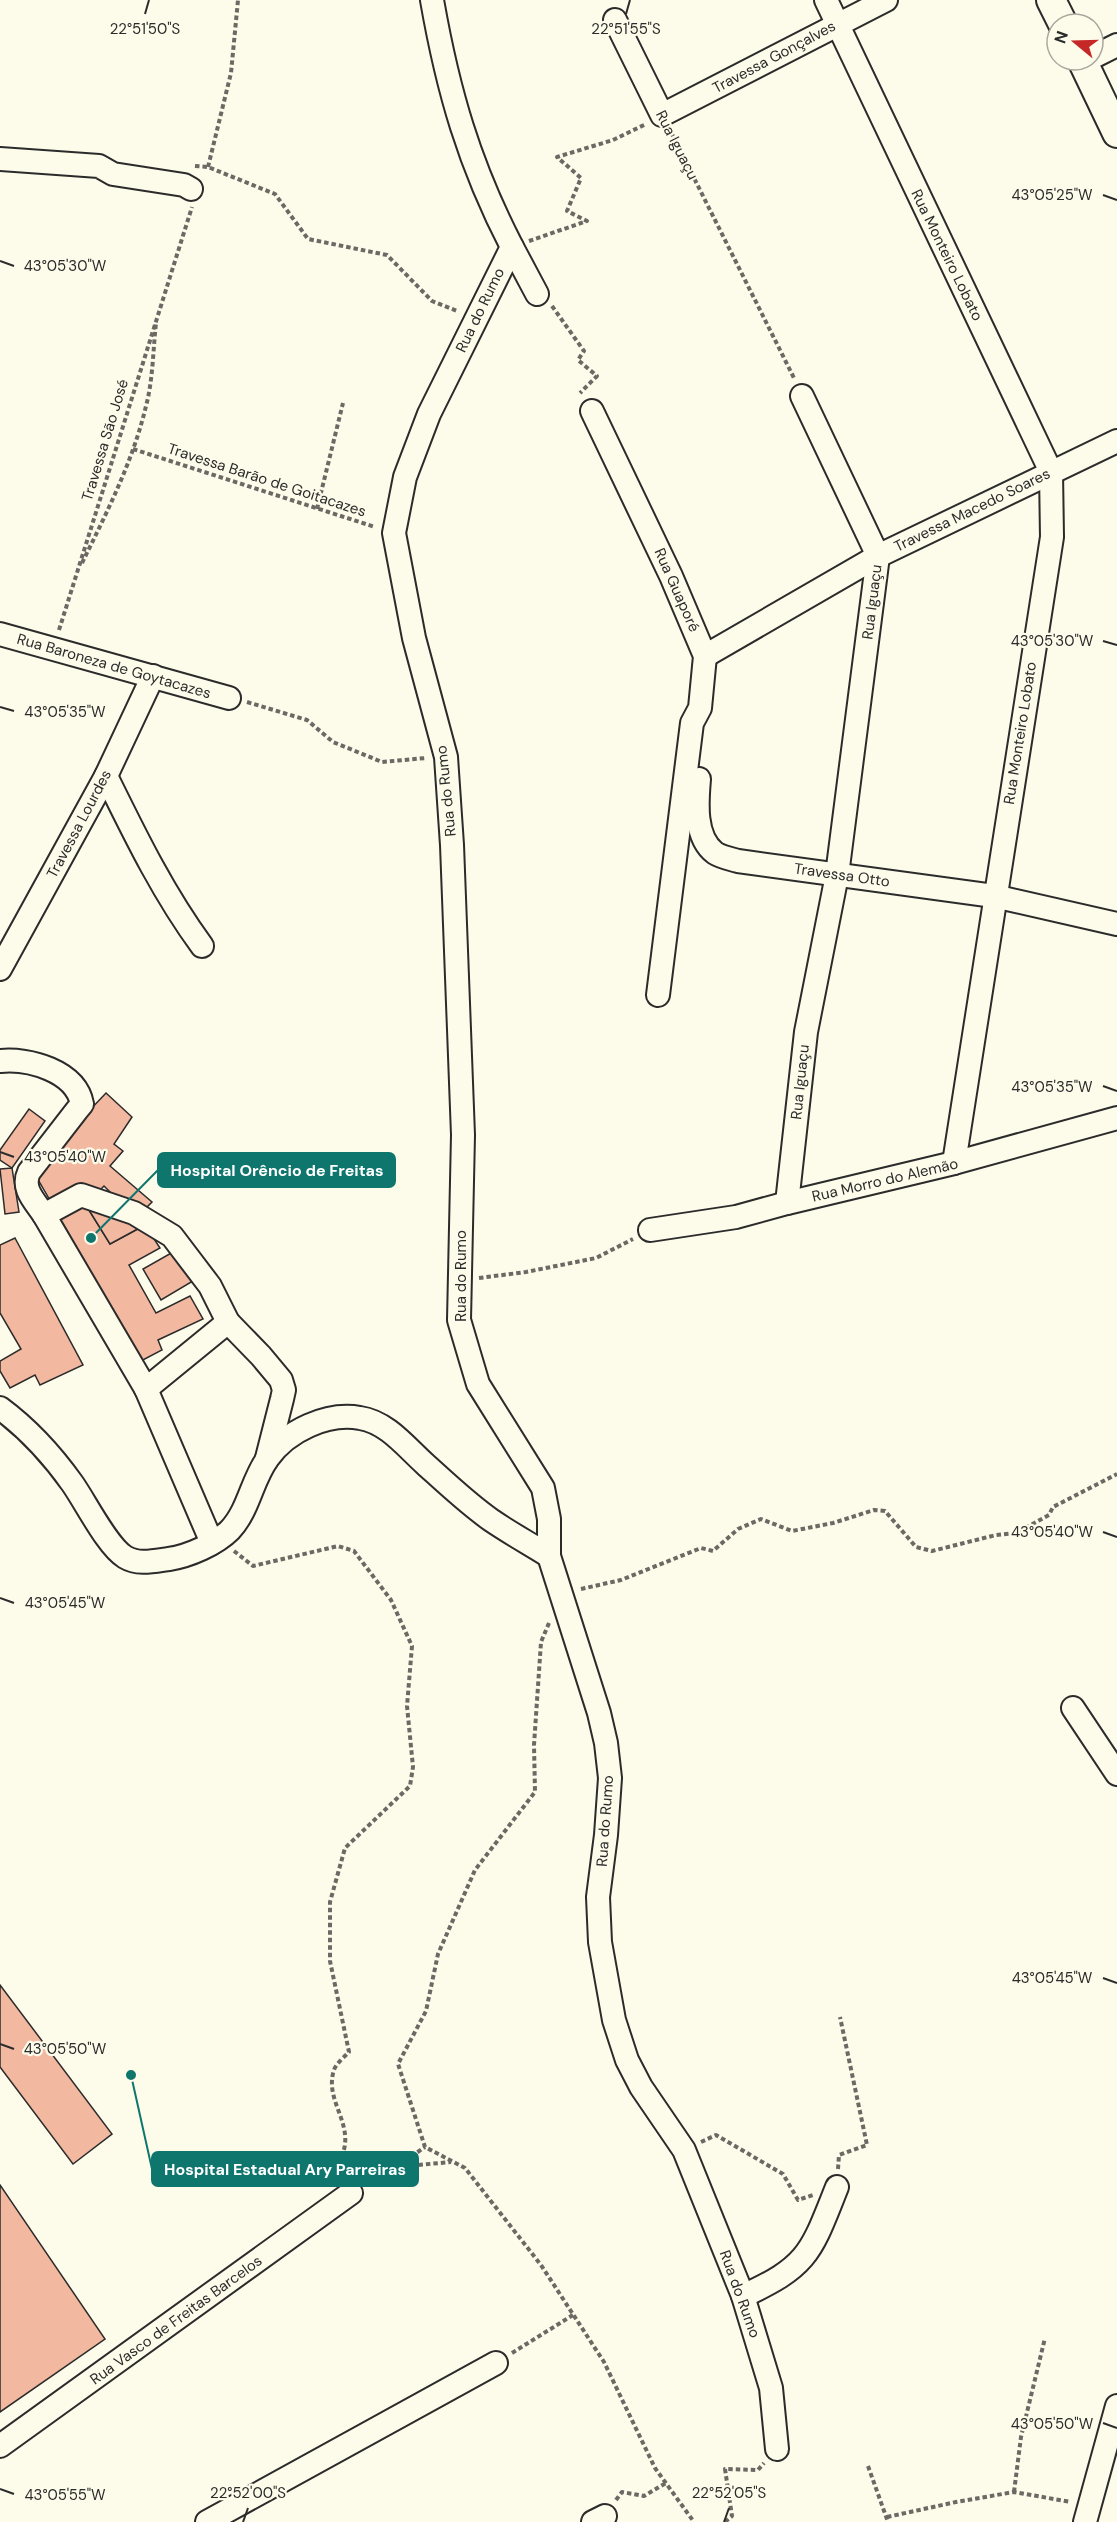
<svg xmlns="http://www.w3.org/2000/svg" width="1117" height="2522" viewBox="0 0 1117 2522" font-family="'DM Sans',sans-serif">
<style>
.building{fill:#f2b8a0;stroke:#2b2b2b;stroke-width:1.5}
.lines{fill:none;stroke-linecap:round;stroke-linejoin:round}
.minor-casing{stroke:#2b2b2b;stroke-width:26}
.major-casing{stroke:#2b2b2b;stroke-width:32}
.path{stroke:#6a6964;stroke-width:4;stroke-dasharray:4.5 3;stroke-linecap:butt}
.minor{stroke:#fdfbea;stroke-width:22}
.major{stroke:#fdfbea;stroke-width:28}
.ticks{fill:none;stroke:#2b2b2b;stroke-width:2}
.labels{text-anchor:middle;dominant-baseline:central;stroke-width:4.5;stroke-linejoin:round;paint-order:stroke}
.street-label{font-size:15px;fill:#2b2b2b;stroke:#fdfbea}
.ticks-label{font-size:15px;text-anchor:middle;fill:#2b2b2b;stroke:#fdfbea;stroke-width:4.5;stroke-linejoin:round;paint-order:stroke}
.leader{fill:none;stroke:#0f766e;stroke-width:2}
.callout-dot{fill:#0f766e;stroke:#fdfbea;stroke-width:2}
.callout{fill:#0f766e;stroke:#0f766e;stroke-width:2}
.callout-label{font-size:16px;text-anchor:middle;font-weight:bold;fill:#fff}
</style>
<rect width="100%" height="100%" fill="#fdfbea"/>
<!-- building -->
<g class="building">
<polygon points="106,1093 132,1117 114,1144 123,1151 110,1166 152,1202 140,1214 120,1202 104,1186 94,1196 83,1184 51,1202 36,1176 69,1132"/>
<polygon points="29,1109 45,1121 12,1168 0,1160 0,1150"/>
<polygon points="12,1168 19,1212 5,1214 0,1169"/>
<polygon points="84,1202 110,1244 145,1225 160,1248 129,1265 156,1313 190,1296 203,1319 158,1340 162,1350 141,1361 58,1215"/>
<polygon points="84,1202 145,1225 110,1244"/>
<polygon points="15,1238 83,1365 40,1385 35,1375 10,1388 0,1371 0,1361 21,1349 0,1313 0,1245"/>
<polygon points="180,1248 198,1278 161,1300 143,1269"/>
<polygon points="0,1985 112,2134 73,2164 0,2067"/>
<polygon points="0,2185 105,2339 0,2412"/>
</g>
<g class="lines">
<!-- minor casing -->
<g class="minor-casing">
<g id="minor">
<path d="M432 0C448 91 469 164 512 247L429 414 405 477 394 533 414 638 446 757 452 845 463 1135 459 1320 478 1384 543 1488 549 1519V1556L599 1713 606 1743 610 1778 606 1835 598 1897 600 1942 614 2020 627 2060 641 2087 684 2150 743 2296 771 2388 777 2449"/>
<polyline points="826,0 1051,472 1052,537 954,1163"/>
<polyline points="615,20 662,115 886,0"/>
<polyline points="1093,57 1117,45"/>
<polyline points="0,159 99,166 113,174 184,185 191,189"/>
<polyline points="512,247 537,294"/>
<polyline points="592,411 671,576 705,656 700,708 692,723 658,995"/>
<polyline points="0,634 229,698"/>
<polyline points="705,656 878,556 1117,441"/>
<path d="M106 776C135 835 163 893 202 946"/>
<path d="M699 779C697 802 694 837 715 853 721 857 731 859 738 861L994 896 1117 924"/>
<polyline points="0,969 106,776 153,676"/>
<path d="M0 1061C29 1058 76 1071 82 1104L77 1110 29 1172C21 1189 35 1201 44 1215L81 1195 134 1213 172 1236 210 1286 228 1322 261 1356 281 1380 284 1390 282 1399 267 1458"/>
<polyline points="787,1203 806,1032 837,875 878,556 802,396"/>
<polyline points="44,1215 146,1389 212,1543"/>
<polyline points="650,1230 736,1217 787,1203 954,1163 1117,1118"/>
<polyline points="146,1389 228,1322"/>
<path d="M0 1408C27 1428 52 1455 72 1483 85 1501 107 1546 125 1557 138 1565 154 1561 169 1559 189 1556 216 1544 230 1530 249 1510 252 1479 268 1458 287 1431 327 1412 360 1418 387 1422 406 1447 425 1464 446 1483 468 1504 491 1520 510 1533 530 1544 549 1556"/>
<polyline points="1073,1708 1117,1774"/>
<path d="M743 2296C809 2266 811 2252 837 2187"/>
<polyline points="0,2446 351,2193"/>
<polyline points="207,2522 496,2363"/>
<polyline points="593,2522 605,2516"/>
<polyline points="1085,2522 1117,2406"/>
</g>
</g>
<!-- major casing -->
<g class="major-casing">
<g id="major">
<polyline points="1051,0 1063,24"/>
<polyline points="1082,60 1117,133"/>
</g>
</g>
<!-- path -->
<g class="path">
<polyline points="671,132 794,378"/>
<polyline points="195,166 208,167 275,194 308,239 387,255 432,301 457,311"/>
<polyline points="208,167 231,73 238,0"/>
<polyline points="529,241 587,221 567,211 581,178 557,157 613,140 646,124"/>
<polyline points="552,306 584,351 578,360 597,376 580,393"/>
<polyline points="133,449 375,527"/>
<polyline points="317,509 343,403"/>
<path d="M82 563C107 512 133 461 146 406 153 380 153 350 156 323"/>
<polyline points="59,630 192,207"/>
<polyline points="247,702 307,720 333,742 382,762 426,758"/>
<polyline points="479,1278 526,1272 596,1258 633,1239"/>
<path d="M234 1551 253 1566 338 1546 354 1551 391 1600 412 1646 407 1706 413 1767 410 1786 345 1848 330 1902V1961L349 2052C344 2057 336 2064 334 2070 325 2097 348 2118 345 2144 344 2157 333 2166 335 2180"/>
<polyline points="581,1589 621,1580 701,1548 713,1551 738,1529 761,1519 792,1531 833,1523 874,1510 885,1511 916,1547 932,1551 996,1535 1016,1533 1049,1515 1053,1507 1117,1474"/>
<polyline points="549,1623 541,1642 534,1745 535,1792 475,1870 438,1954 426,2011 398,2064 425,2147 465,2168 541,2265 604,2362 655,2468 694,2522"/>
<polyline points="701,2142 716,2135 783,2174 798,2200 813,2195"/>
<polyline points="396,2167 451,2162"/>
<polyline points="838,2169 839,2155 867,2145 840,2017"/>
<polyline points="365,2181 396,2167 425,2147"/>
<polyline points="512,2353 573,2315"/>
<polyline points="868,2466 888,2522"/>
<polyline points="1014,2492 1021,2437 1045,2338"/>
<polyline points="616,2500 622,2492 644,2496 666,2483"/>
<polyline points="887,2517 956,2502 1014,2492 1071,2502"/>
<polyline points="725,2522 732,2516 725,2469 758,2470 764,2463"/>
</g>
<!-- minor -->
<use href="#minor" class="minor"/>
<!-- major -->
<use href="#major" class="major"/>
</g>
<!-- ticks -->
<path class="ticks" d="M145 14 149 0M626 14 630 0M1103 195 1117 200M0 261 14 266M1103 641 1117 645M0 707 14 711M1103 1086 1117 1091M0 1152 14 1157M1103 1532 1117 1537M0 1598 14 1603M1103 1978 1117 1983M0 2044 14 2049M1103 2423 1117 2428M0 2489 14 2494M243 2522 248 2508M724 2522 729 2508"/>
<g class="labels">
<!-- street labels -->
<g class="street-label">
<text transform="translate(774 57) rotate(-28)">Travessa Gonçalves</text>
<text transform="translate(677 145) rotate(63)">Rua Iguaçu</text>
<text transform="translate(947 255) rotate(64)">Rua Monteiro Lobato</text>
<text transform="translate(480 310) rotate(-64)">Rua do Rumo</text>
<text transform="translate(105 440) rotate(-73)">Travessa São José</text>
<text transform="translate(267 480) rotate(18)">Travessa Barão de Goitacazes</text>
<text transform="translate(972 510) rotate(-26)">Travessa Macedo Soares</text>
<text transform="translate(677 590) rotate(66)">Rua Guaporé</text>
<text transform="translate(872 602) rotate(-83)">Rua Iguaçu</text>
<text transform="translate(114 666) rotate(16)">Rua Baroneza de Goytacazes</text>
<text transform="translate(1020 733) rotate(-81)">Rua Monteiro Lobato</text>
<text transform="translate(446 791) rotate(-96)">Rua do Rumo</text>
<text transform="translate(79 824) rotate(-62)">Travessa Lourdes</text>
<text transform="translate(842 875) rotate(8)">Travessa Otto</text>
<text transform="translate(800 1082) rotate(-84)">Rua Iguaçu</text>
<text transform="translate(885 1180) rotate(-13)">Rua Morro do Alemão</text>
<text transform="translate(461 1276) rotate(-90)">Rua do Rumo</text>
<text transform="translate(605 1821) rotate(-86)">Rua do Rumo</text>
<text transform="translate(740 2294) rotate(70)">Rua do Rumo</text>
<text transform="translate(176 2320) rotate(-36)">Rua Vasco de Freitas Barcelos</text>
</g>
</g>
<g class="ticks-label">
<text x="145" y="34">22°51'50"S</text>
<text x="626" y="34">22°51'55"S</text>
<text x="1052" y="200">43°05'25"W</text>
<text x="65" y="271">43°05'30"W</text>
<text x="1052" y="646">43°05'30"W</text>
<text x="65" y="717">43°05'35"W</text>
<text x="1052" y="1092">43°05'35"W</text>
<text x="65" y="1162">43°05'40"W</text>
<text x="1052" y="1537">43°05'40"W</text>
<text x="65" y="1608">43°05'45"W</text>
<text x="1052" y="1983">43°05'45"W</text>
<text x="65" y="2054">43°05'50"W</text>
<text x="1052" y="2429">43°05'50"W</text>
<text x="248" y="2498">22°52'00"S</text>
<text x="729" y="2498">22°52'05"S</text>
<text x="65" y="2500">43°05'55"W</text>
</g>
<!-- callouts -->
<path class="leader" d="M91 1238L158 1170M131 2075L152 2169"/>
<g class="callout-dot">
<circle cx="91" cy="1238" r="6"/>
<circle cx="131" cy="2075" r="6"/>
</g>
<g class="callout">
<rect x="158" y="1153" width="237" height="34" rx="6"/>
<rect x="152" y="2152" width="266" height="34" rx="6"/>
</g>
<g class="callout-label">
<text x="277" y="1176">Hospital Orêncio de Freitas</text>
<text x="285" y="2175">Hospital Estadual Ary Parreiras</text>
</g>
<!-- north arrow -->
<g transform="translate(1075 42) rotate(289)"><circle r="28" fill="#fdfbea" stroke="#a9a89e" stroke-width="1.5"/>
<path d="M0-4.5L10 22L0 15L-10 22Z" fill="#c62828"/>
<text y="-9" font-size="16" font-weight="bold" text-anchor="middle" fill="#2b2b2b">N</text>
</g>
</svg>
